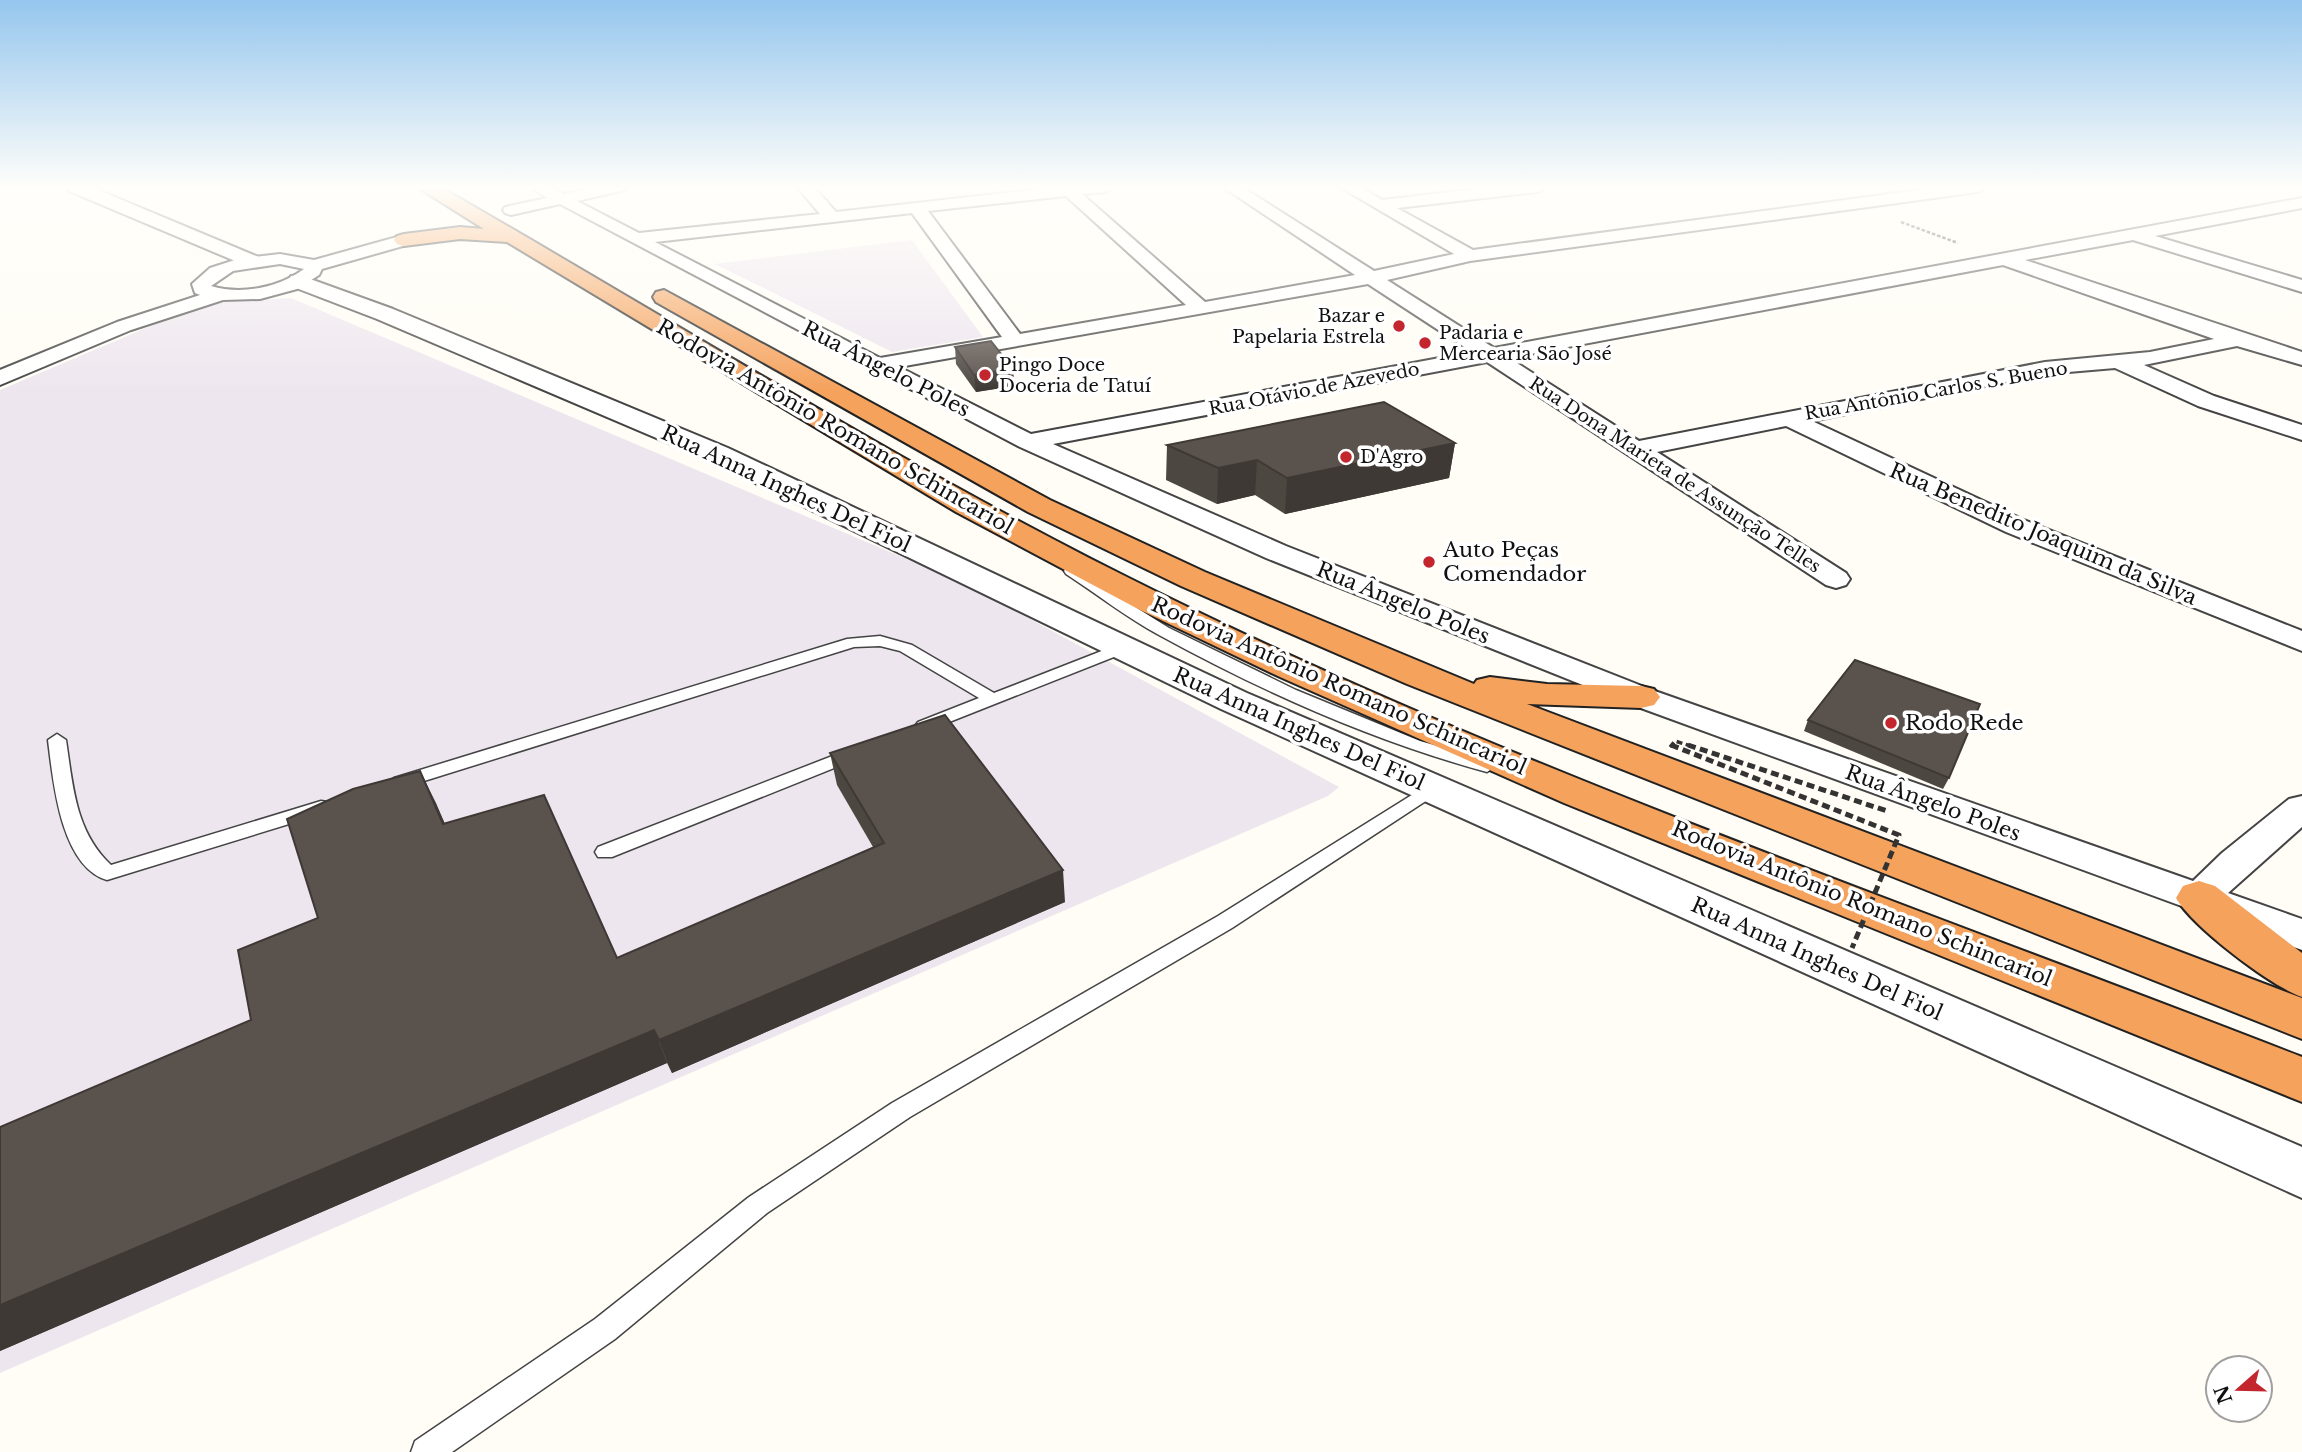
<svg xmlns="http://www.w3.org/2000/svg" width="2302" height="1452" viewBox="0 0 2302 1452" font-family="'Libre Baskerville',serif">
<style>
.industrial{fill:#eee6ef}
.lines{fill:none;stroke-linecap:round;stroke-linejoin:round}
.service-casing{stroke:#444;stroke-width:3}
.minor-casing{stroke:#444;stroke-width:4}
.tertiary-casing{stroke:#444;stroke-width:4}
.motorway-casing{stroke:#222;stroke-width:4}
.path{stroke:#333;stroke-width:2.5;stroke-dasharray:3.5 2;stroke-linecap:butt}
.service{fill:#fff;fill-rule:evenodd}
.minor{fill:#fff;fill-rule:evenodd}
.tertiary{fill:#fff;fill-rule:evenodd}
.motorway{fill:#f5a25d;fill-rule:evenodd}
.path-bridge-far1{stroke:#333;stroke-width:3.5;stroke-dasharray:6 3.5;stroke-linecap:butt}
.path-bridge{stroke:#333;stroke-width:5;stroke-dasharray:8 4.5;stroke-linecap:butt}
.wall{fill:#4d4742}
.shaded-wall{fill:#3f3936}
.building{fill:#5a524d;stroke:#3f3936;stroke-width:2}
.poi-dot{fill:#c4262e;stroke:#fff;stroke-width:2.5}
.labels{text-anchor:middle;dominant-baseline:central;stroke-width:7;stroke-linejoin:round;paint-order:stroke}
.far-poi-label{font-size:18px;fill:#111;stroke:#fff;text-anchor:start}
.far-street-label{font-size:18px;fill:#111;stroke:#fff}
.street-label{font-size:21px;fill:#111;stroke:#fff}
.poi-label{font-size:21px;fill:#111;stroke:#fff;text-anchor:start}
</style>
<rect width="100%" height="100%" fill="#fffdf5"/>
<!-- industrial -->
<g class="industrial">
<polygon points="912,240 983,337 892,352 715,264"/>
<polygon points="291,298 968,585 1339,787 1328,796 0,1373 0,390 181,313 225,302"/>
</g>
<g class="lines">
<!-- service casing -->
<g class="service-casing">
<g id="service">
<path d="M1071 567 1169 628 1296 690 1420 741 1493 762 1496 766 1487 772C1373 741 1263 692 1159 635 1127 618 1097 594 1066 574L1064 571 1066 568Z"/>
<polygon points="880,636 912,645 994,693 1117,645 1129,645 1131,648 1129,651 924,732 918,730 915,726 918,722 979,698 900,651 880,646 854,647 408,786 394,786 392,782 394,778 847,639"/>
<path d="M57 734 66 740C73 786 75 831 111 865L321 801 328 802 330 807 328 812 107 880C60 866 53 779 48 740Z"/>
<polygon points="853,748 862,754 859,758 612,857 598,857 595,852 598,847"/>
<polygon points="1431,783 1438,785 1440,789 1438,793 1232,928 910,1117 767,1213 615,1339 452,1452 411,1452 415,1441 595,1319 749,1197 892,1103 1218,916"/>
</g>
</g>
<!-- minor casing -->
<g class="minor-casing">
<g id="minor">
<path d="M531 187H551L564 194 596 187H628L625 190 577 201 639 233 820 214 797 187H814L836 212 1057 187H1113L1105 192 1082 194 1205 302 1355 275 1223 187H1242L1374 271 1454 254 1340 187H1360L1382 200 1494 187H1546L1538 192 1397 208 1473 250 1941 187H1986L1978 192 1470 261 1387 280 1494 348 2302 198V208L2155 236 2302 280V292L2133 240 2025 260 2302 352V365L2237 346 2144 365 2214 396 2302 425V440L2198 406 2115 368 2045 374 1812 421 2024 520 2302 631V651L2006 532 1786 426 1657 452 1846 573 1850 579 1846 585 1836 588 1826 585 1487 362 1053 444 1286 546 1652 690 2193 881 2222 853 2289 799 2302 796V827L2228 893 2302 919V950L1630 704 1266 558 1020 447 560 204 511 215 505 213 503 210 505 207 547 198ZM1066 196 1186 305 1020 334 928 211ZM912 213 1002 337 880 358 655 242ZM2003 265 2214 339 2150 352 2045 362 1639 441 1509 358ZM1368 284 1472 352 1031 434 899 367Z"/>
<path d="M404 235 410 236 413 240 410 244 322 269 319 275 297 289 260 299 223 300 131 330 0 385V370L117 322 200 295 195 293 192 284 210 268 238 259 280 254 314 260ZM280 264 304 269C278 288 241 295 211 286L233 271Z"/>
</g>
</g>
<!-- tertiary casing -->
<g class="tertiary-casing">
<g id="tertiary">
<polygon points="66,187 91,187 261,258 264,262 261,266 247,266 69,191"/>
<polygon points="299,275 393,309 728,448 1247,693 2302,1147 2302,1198 1221,709 708,460 377,319 291,286 288,281 291,276"/>
</g>
</g>
<!-- motorway casing -->
<g class="motorway-casing">
<g id="motorway">
<path d="M417 187H440C679 324 913 473 1161 594 1529 775 1920 908 2302 1057V1102L1564 803 1280 677 1140 610 956 512 507 242 460 239 404 246 397 244 394 240 397 236 404 234 460 227 484 229Z"/>
<polygon points="664,290 1050,500 1205,572 1474,684 1477,680 1490,677 1547,684 1641,686 1654,689 1660,697 1654,705 1641,708 1527,704 2302,998 2302,1039 1407,684 1181,586 1028,512 656,302 653,297 656,292"/>
<path d="M2199 881 2215 886 2302 953V997C2270 986 2193 927 2176 898L2183 886Z"/>
</g>
</g>
<!-- path -->
<polyline class="path" points="1901,222 1958,243"/>
<!-- service -->
<use href="#service" class="service"/>
<!-- minor -->
<use href="#minor" class="minor"/>
<!-- tertiary -->
<use href="#tertiary" class="tertiary"/>
<!-- motorway -->
<use href="#motorway" class="motorway"/>
<!-- path-bridge-far1 -->
<polyline class="path-bridge-far1" points="1670,747 1675,741 1694,747"/>
<!-- path-bridge -->
<g class="path-bridge">
<polyline points="1671,745 1899,835 1852,948"/>
<polyline points="1688,745 1887,811"/>
</g>
</g>
<!-- wall -->
<g class="wall">
<polygon points="955,347 1013,369 1014,386 976,392 956,364"/>
<polygon points="1455,443 1449,478 1285,514 1255,495 1217,504 1166,480 1167,445"/>
<polygon points="1808,720 1949,778 1943,789 1804,731"/>
<polygon points="830,753 1065,902 672,1073 667,1063 0,1351 0,1127 251,1020 318,918 420,771 445,824 617,958 873,847 837,785"/>
</g>
<!-- shaded-wall -->
<g class="shaded-wall">
<polygon points="1013,369 1014,386 976,392 974,375"/>
<polygon points="1455,443 1449,478 1285,514 1287,478"/>
<polygon points="1257,460 1255,495 1217,504 1218,468"/>
<polygon points="420,771 436,803 459,857 443,824"/>
<polygon points="1063,870 1065,902 672,1073 659,1040"/>
<polygon points="654,1030 667,1063 0,1351 0,1305"/>
</g>
<!-- building -->
<g class="building">
<polygon points="991,341 1013,369 974,375 955,347"/>
<polygon points="1384,402 1455,443 1287,478 1257,460 1218,468 1167,445"/>
<polygon points="1855,660 1980,704 1949,778 1808,720"/>
<polygon points="945,715 1063,870 659,1040 654,1030 0,1305 0,1127 251,1020 238,950 318,918 287,819 353,789 420,771 443,824 544,795 617,958 884,843 830,753"/>
</g>
<!-- sky -->
<linearGradient id="sky" x2="0" y2="1"><stop stop-color="#95c6ee"/><stop offset="0.48" stop-color="#fffefa"/><stop offset="1" stop-color="#fffefa" stop-opacity="0"/></linearGradient>
<rect width="2302" height="391" fill="url(#sky)"/>
<!-- markers -->
<g class="poi-dot">
<circle cx="1399" cy="326" r="7"/>
<circle cx="1425" cy="343" r="7"/>
<circle cx="985" cy="375" r="7"/>
<circle cx="1346" cy="457" r="7"/>
<circle cx="1429" cy="562" r="7"/>
<circle cx="1891" cy="723" r="7"/>
</g>
<g class="labels">
<!-- far-poi labels -->
<g class="far-poi-label">
<text x="1385" y="316" text-anchor="end">Bazar e<tspan x="1385" dy="21">Papelaria Estrela</tspan></text>
<text x="1439" y="333">Padaria e<tspan x="1439" dy="21">Mercearia São José</tspan></text>
<text x="999" y="365">Pingo Doce<tspan x="999" dy="21">Doceria de Tatuí</tspan></text>
<text x="1360" y="457">D'Agro</text>
</g>
<!-- far-street labels -->
<g class="far-street-label">
<text transform="translate(1314 389) rotate(-11)">Rua Otávio de Azevedo</text>
<text transform="translate(1936 391) rotate(-10)">Rua Antônio Carlos S. Bueno</text>
<text transform="translate(1675 475) rotate(33)">Rua Dona Marieta de Assunção Telles</text>
</g>
<!-- street labels -->
<g class="street-label">
<text transform="translate(886 369) rotate(27)">Rua Ângelo Poles</text>
<text transform="translate(835 427) rotate(30)">Rodovia Antônio Romano Schincariol</text>
<text transform="translate(786 489) rotate(25)">Rua Anna Inghes Del Fiol</text>
<text transform="translate(2043 534) rotate(23)">Rua Benedito Joaquim da Silva</text>
<text transform="translate(1403 603) rotate(22)">Rua Ângelo Poles</text>
<text transform="translate(1339 686) rotate(24)">Rodovia Antônio Romano Schincariol</text>
<text transform="translate(1299 729) rotate(24)">Rua Anna Inghes Del Fiol</text>
<text transform="translate(1933 803) rotate(20)">Rua Ângelo Poles</text>
<text transform="translate(1862 904) rotate(22)">Rodovia Antônio Romano Schincariol</text>
<text transform="translate(1817 959) rotate(24)">Rua Anna Inghes Del Fiol</text>
</g>
<!-- poi labels -->
<g class="poi-label">
<text x="1443" y="550">Auto Peças<tspan x="1443" dy="24">Comendador</tspan></text>
<text x="1905" y="723">Rodo Rede</text>
</g>
</g>
<!-- north arrow -->
<g transform="translate(2239 1389) rotate(250)"><circle r="33" fill="#ffffff" stroke="#a0a0a0" stroke-width="2"/>
<path d="M0-5L12 26L0 18L-12 26Z" fill="#c4262e"/>
<text y="-10" font-size="19" font-weight="bold" text-anchor="middle" fill="#111111">N</text>
</g>
</svg>
